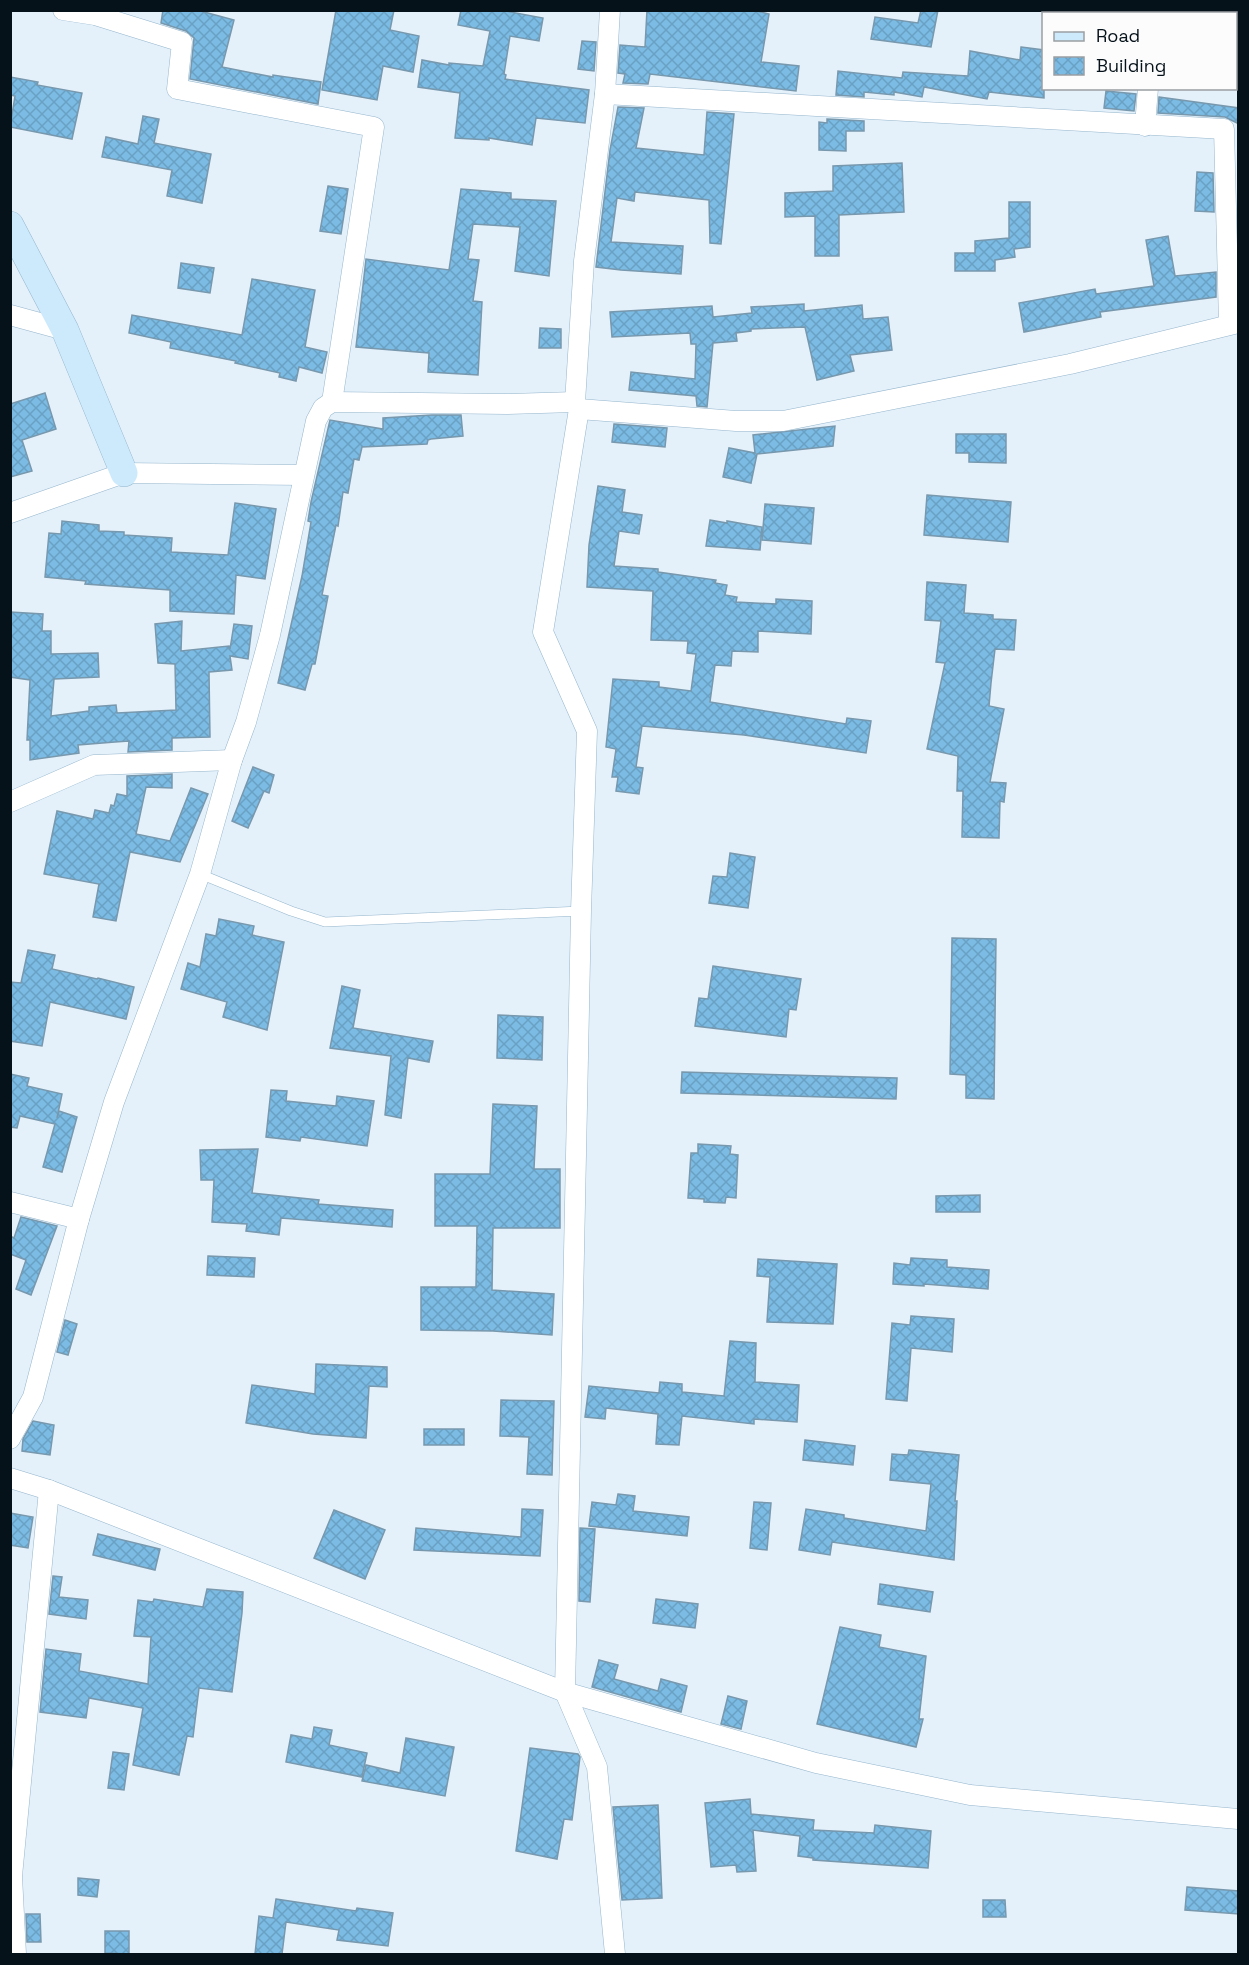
<svg xmlns="http://www.w3.org/2000/svg" width="1249" height="1965" viewBox="0 0 1249 1965" font-family="'Space Grotesk',sans-serif">
<style>
.building{fill:url(#building-cross-hatch);stroke:#7898ad;stroke-width:1.5}
.lines{fill:none;stroke-linecap:round;stroke-linejoin:round}
.lane-casing{stroke:#95b6cc;stroke-width:10}
.street-casing{stroke:#95b6cc;stroke-width:21}
.secondary-casing{stroke:#95b6cc;stroke-width:28}
.lane{stroke:#fff;stroke-width:9}
.street{stroke:#fff;stroke-width:20}
.secondary{stroke:#cdeafc;stroke-width:27}
</style>
<defs>
<pattern id="building-cross-hatch" width="8" height="8" patternUnits="userSpaceOnUse" patternTransform="scale(1.5)"><rect width="8" height="8" fill="#7bbbe4"/><path d="M0 0l8 8M0 8l8-8" fill="none" stroke="#69a0c3"/></pattern>
</defs>
<rect width="100%" height="100%" fill="#e4f1fb"/>
<!-- building -->
<g class="building">
<polygon points="163,10 197,10 234,20 222,67 273,77 273,75 321,82 318,104 190,79 194,38 186,31 161,23"/>
<polygon points="336,10 394,10 390,30 419,36 413,72 383,66 377,100 322,90"/>
<polygon points="461,10 500,10 543,18 539,41 510,36 504,74 506,75 505,79 589,90 585,123 536,118 532,145 489,138 489,140 455,138 460,93 418,87 422,60 449,65 449,63 483,66 490,31 458,25"/>
<polygon points="647,10 753,10 769,14 761,62 799,66 796,91 650,74 648,84 623,83 625,74 618,73 620,45 645,47"/>
<polygon points="921,10 938,10 931,47 871,39 875,17 918,23"/>
<polygon points="582,41 596,42 594,71 578,69"/>
<polygon points="1021,47 1044,50 1044,98 989,92 987,99 924,87 922,97 894,92 894,95 864,92 864,97 836,95 838,71 902,78 903,72 968,76 970,51 1020,60"/>
<polygon points="10,77 38,82 37,85 82,93 72,139 10,127 15,96 10,95"/>
<polygon points="1106,91 1136,94 1134,111 1104,108"/>
<polygon points="1159,97 1239,108 1239,124 1225,117 1158,113"/>
<polygon points="618,107 644,108 636,148 704,155 707,112 734,114 721,244 710,243 709,200 635,192 634,201 617,198 611,242 683,246 681,274 621,270 596,267 610,150"/>
<polygon points="143,116 159,119 154,143 211,154 202,203 167,196 172,170 102,157 106,137 138,144"/>
<polygon points="827,119 864,121 864,131 846,131 846,151 819,150 819,122 827,123"/>
<polygon points="902,163 904,212 839,215 839,256 815,256 815,216 785,217 785,193 833,191 833,166"/>
<polygon points="1197,172 1213,173 1214,212 1195,211"/>
<polygon points="328,186 348,189 341,234 320,231"/>
<polygon points="461,189 511,193 511,199 556,201 549,276 515,271 520,227 473,224 468,259 479,260 473,301 482,302 478,375 428,372 429,353 356,347 366,259 449,270"/>
<polygon points="1009,202 1030,202 1030,247 1014,249 1015,257 995,260 995,271 955,271 955,253 975,253 975,241 1009,238"/>
<polygon points="1168,236 1175,276 1216,272 1216,297 1100,312 1101,317 1024,332 1019,303 1095,289 1096,294 1154,286 1146,240"/>
<polygon points="181,263 214,268 210,293 178,288"/>
<polygon points="252,279 315,290 305,347 327,352 322,373 299,367 296,381 279,377 280,373 235,363 236,361 170,348 171,342 129,333 132,315 242,335"/>
<polygon points="804,304 804,311 862,305 863,319 888,317 892,350 850,355 854,371 817,380 805,327 751,329 751,331 736,333 737,341 713,343 707,407 697,406 696,396 629,390 631,372 695,379 696,344 691,344 690,333 612,337 610,312 712,306 713,317 752,313 751,307"/>
<polygon points="540,328 561,329 561,348 539,348"/>
<polygon points="45,393 56,429 22,440 32,471 10,477 10,404"/>
<polygon points="432,415 461,415 463,436 431,439 428,440 427,444 362,447 359,460 354,459 348,493 343,492 338,526 336,525 322,595 328,596 315,664 312,664 305,690 278,683 302,576 311,522 308,521 311,502 330,420 383,429 383,418"/>
<polygon points="614,424 667,428 665,447 612,442"/>
<polygon points="835,426 833,446 757,454 751,483 723,477 729,448 755,453 753,435"/>
<polygon points="956,434 1006,434 1006,463 969,462 969,453 956,453"/>
<polygon points="598,486 625,490 622,512 642,515 639,534 619,531 614,566 658,569 658,572 716,580 715,583 727,585 725,595 737,597 736,602 776,604 776,599 812,601 811,634 758,631 758,652 732,651 731,666 715,665 710,702 846,724 847,718 871,721 866,753 744,735 642,726 636,767 643,768 639,794 616,791 618,777 612,777 616,749 606,747 613,679 659,682 659,687 691,691 696,654 687,653 688,641 651,640 653,591 587,587 589,545"/>
<polygon points="927,495 1011,502 1008,542 924,535"/>
<polygon points="235,503 276,509 265,579 236,575 234,614 170,611 170,590 85,584 86,581 45,577 49,533 61,534 62,521 99,525 99,531 124,532 124,535 172,538 171,552 228,555"/>
<polygon points="765,504 814,508 811,544 762,540"/>
<polygon points="710,520 727,523 727,521 762,527 760,550 706,546"/>
<polygon points="927,582 966,585 964,613 993,615 993,619 1016,620 1014,650 995,649 991,683 989,706 1004,709 990,782 1006,783 1004,802 1000,801 999,838 962,837 963,791 957,791 958,756 927,749 945,663 936,662 941,621 925,620"/>
<polygon points="10,612 43,614 42,631 51,631 51,654 98,653 99,677 54,679 51,716 89,711 89,707 116,705 117,713 176,710 175,664 158,663 155,624 182,621 181,651 229,646 230,649 234,624 252,626 248,659 230,656 232,670 209,672 210,737 172,738 172,750 128,752 129,741 115,742 78,745 79,753 30,760 30,740 27,740 30,680 10,677"/>
<polygon points="253,767 274,775 269,793 264,791 248,828 232,821"/>
<polygon points="172,774 172,788 146,787 136,834 170,841 191,788 208,794 180,862 130,852 116,921 93,917 99,884 44,874 57,811 93,819 95,810 109,813 111,805 114,806 117,794 127,796 127,776"/>
<polygon points="730,853 755,857 748,908 709,903 713,876 727,877"/>
<polygon points="219,919 254,926 252,935 284,942 267,1030 223,1017 227,1002 181,989 188,963 200,967 206,934 216,936"/>
<polygon points="952,938 996,939 994,1099 966,1098 966,1075 950,1074"/>
<polygon points="28,950 55,955 52,969 97,979 98,978 134,987 126,1019 50,1002 42,1046 10,1041 10,982 21,983"/>
<polygon points="713,966 801,979 796,1010 789,1009 786,1037 695,1026 699,998 708,999"/>
<polygon points="342,986 360,990 353,1028 433,1041 429,1062 408,1058 401,1118 385,1115 391,1056 330,1048"/>
<polygon points="498,1015 543,1017 542,1060 497,1058"/>
<polygon points="682,1072 897,1078 896,1099 681,1093"/>
<polygon points="10,1074 29,1078 27,1086 62,1094 57,1118 59,1111 77,1117 62,1172 43,1167 55,1124 20,1116 17,1128 10,1127"/>
<polygon points="271,1090 287,1091 286,1101 336,1106 337,1096 374,1101 367,1146 301,1137 300,1141 266,1137"/>
<polygon points="493,1104 537,1106 534,1169 560,1169 560,1228 493,1228 492,1290 554,1294 552,1335 493,1331 421,1330 421,1287 476,1287 477,1226 435,1226 435,1174 490,1174"/>
<polygon points="698,1144 731,1146 730,1154 738,1155 736,1198 726,1197 725,1203 704,1202 704,1199 688,1198 691,1153 698,1153"/>
<polygon points="258,1149 252,1193 319,1200 318,1204 393,1210 392,1227 281,1218 279,1235 246,1231 247,1224 212,1222 214,1180 201,1180 200,1150"/>
<polygon points="980,1195 980,1212 936,1212 936,1196"/>
<polygon points="21,1217 57,1226 31,1295 16,1289 26,1260 10,1254 10,1236 14,1238"/>
<polygon points="208,1256 255,1258 254,1277 207,1275"/>
<polygon points="911,1258 947,1260 947,1267 989,1270 988,1289 924,1284 924,1286 893,1284 894,1263 910,1265"/>
<polygon points="758,1259 837,1264 833,1324 767,1322 770,1277 757,1276"/>
<polygon points="911,1316 954,1319 952,1352 911,1348 907,1401 886,1399 892,1323 910,1325"/>
<polygon points="65,1320 77,1324 68,1355 57,1352"/>
<polygon points="730,1341 756,1343 755,1382 799,1385 797,1422 754,1419 754,1424 682,1416 679,1445 656,1444 658,1414 606,1408 605,1419 585,1417 589,1386 659,1393 660,1382 682,1384 682,1392 724,1396"/>
<polygon points="316,1364 387,1367 387,1387 369,1386 366,1438 313,1434 246,1423 252,1385 315,1394"/>
<polygon points="501,1400 554,1401 552,1475 527,1474 529,1437 500,1436"/>
<polygon points="33,1421 54,1425 50,1455 22,1451 23,1439"/>
<rect x="424" y="1429" width="40" height="16"/>
<polygon points="805,1440 855,1446 853,1465 803,1460"/>
<polygon points="909,1450 959,1455 955,1501 957,1501 954,1560 832,1542 830,1555 799,1550 806,1509 844,1515 844,1518 926,1531 931,1484 890,1480 892,1454 908,1455"/>
<polygon points="618,1494 635,1496 633,1511 689,1517 687,1536 589,1526 592,1502 616,1505"/>
<polygon points="754,1502 771,1503 767,1550 750,1548"/>
<polygon points="522,1509 543,1510 540,1556 414,1550 416,1528 521,1537"/>
<polygon points="334,1510 385,1530 365,1579 314,1558"/>
<polygon points="10,1513 33,1517 28,1548 10,1545"/>
<polygon points="580,1528 595,1529 590,1602 579,1601"/>
<polygon points="98,1534 160,1549 155,1570 93,1555"/>
<polygon points="53,1576 62,1577 59,1597 88,1600 86,1619 49,1614"/>
<polygon points="880,1584 933,1592 930,1612 878,1604"/>
<polygon points="207,1589 243,1592 242,1613 232,1692 199,1688 193,1737 187,1736 179,1775 133,1765 143,1708 89,1698 86,1718 40,1712 46,1649 81,1654 79,1671 148,1684 151,1637 134,1636 138,1600 153,1602 154,1599 203,1607"/>
<polygon points="656,1599 698,1604 695,1628 653,1623"/>
<polygon points="840,1627 881,1635 879,1647 926,1656 919,1719 923,1719 916,1747 817,1724"/>
<polygon points="599,1660 618,1665 614,1679 658,1691 661,1679 687,1686 681,1712 592,1687"/>
<polygon points="728,1696 747,1701 741,1729 721,1724"/>
<polygon points="314,1727 332,1730 329,1745 367,1753 362,1777 286,1762 291,1735 312,1739"/>
<polygon points="406,1738 454,1747 445,1796 362,1781 366,1765 400,1773"/>
<polygon points="530,1748 578,1754 580,1757 572,1820 564,1819 557,1859 516,1851"/>
<polygon points="113,1752 129,1754 124,1790 108,1788"/>
<polygon points="750,1799 751,1814 814,1820 813,1830 874,1833 875,1825 931,1831 928,1868 813,1860 813,1858 798,1856 800,1836 753,1830 756,1871 737,1872 736,1865 711,1867 705,1803"/>
<polygon points="658,1805 662,1898 622,1900 613,1807"/>
<polygon points="78,1878 99,1880 97,1897 78,1895"/>
<polygon points="1187,1887 1239,1891 1239,1914 1185,1910"/>
<polygon points="276,1899 356,1911 357,1908 393,1913 388,1946 337,1940 339,1930 286,1922 282,1954 255,1954 259,1916 273,1918"/>
<polygon points="983,1900 1005,1900 1006,1917 983,1917"/>
<polygon points="26,1914 40,1914 41,1942 27,1942"/>
<polygon points="105,1931 129,1931 129,1954 105,1953"/>
</g>
<g class="lines">
<!-- lane casing -->
<g class="lane-casing">
<polyline id="lane" points="200,874 291,911 325,922 581,911"/>
</g>
<!-- street casing -->
<g class="street-casing">
<g id="street">
<polyline points="63,10 95,15 182,42 177,89 374,127 332,402"/>
<polyline points="610,10 605,94 584,261 575,402 579,409 736,421 783,421 1070,364 1238,323"/>
<polyline points="1154,14 1154,10"/>
<polyline points="605,94 1224,129 1229,324"/>
<polyline points="1145,126 1148,88"/>
<polyline points="10,315 65,330"/>
<polyline points="579,409 543,632 587,731 581,911 565,1692 597,1767 615,1954"/>
<polyline points="10,513 124,473 304,475"/>
<polyline points="10,802 94,765 232,760"/>
<polyline points="10,1202 79,1219"/>
<polyline points="10,1439 33,1397 79,1219 114,1102 200,874 232,760 246,722 270,635 316,421 323,408 332,402 507,404 575,402"/>
<polyline points="10,1478 49,1490 565,1692 816,1763 970,1795 1238,1819"/>
<polyline points="16,1954 12,1876 49,1490"/>
</g>
</g>
<!-- secondary casing -->
<g class="secondary-casing">
<polyline id="secondary" points="10,225 65,330 124,473"/>
</g>
<!-- lane -->
<use href="#lane" class="lane"/>
<!-- street -->
<use href="#street" class="street"/>
<!-- secondary -->
<use href="#secondary" class="secondary"/>
</g>
<!-- border -->
<rect width="1249" height="1965" fill="none" stroke="#06121a" stroke-width="24"/>
<!-- legend -->
<rect x="1042" y="12" width="195" height="78" fill="#fcfcfc" stroke="#9a9ea2" stroke-width="1.5"/>
<rect x="1054" y="32" width="30" height="9" fill="#cdeafc" stroke="#9a9ea2" stroke-width="1.5"/>
<text x="1096" y="42" font-size="18" fill="#06121a">Road</text>
<rect x="1054" y="57" width="30" height="18" fill="url(#building-cross-hatch)" stroke="#9a9ea2" stroke-width="1.5"/>
<text x="1096" y="72" font-size="18" fill="#06121a">Building</text>
</svg>
